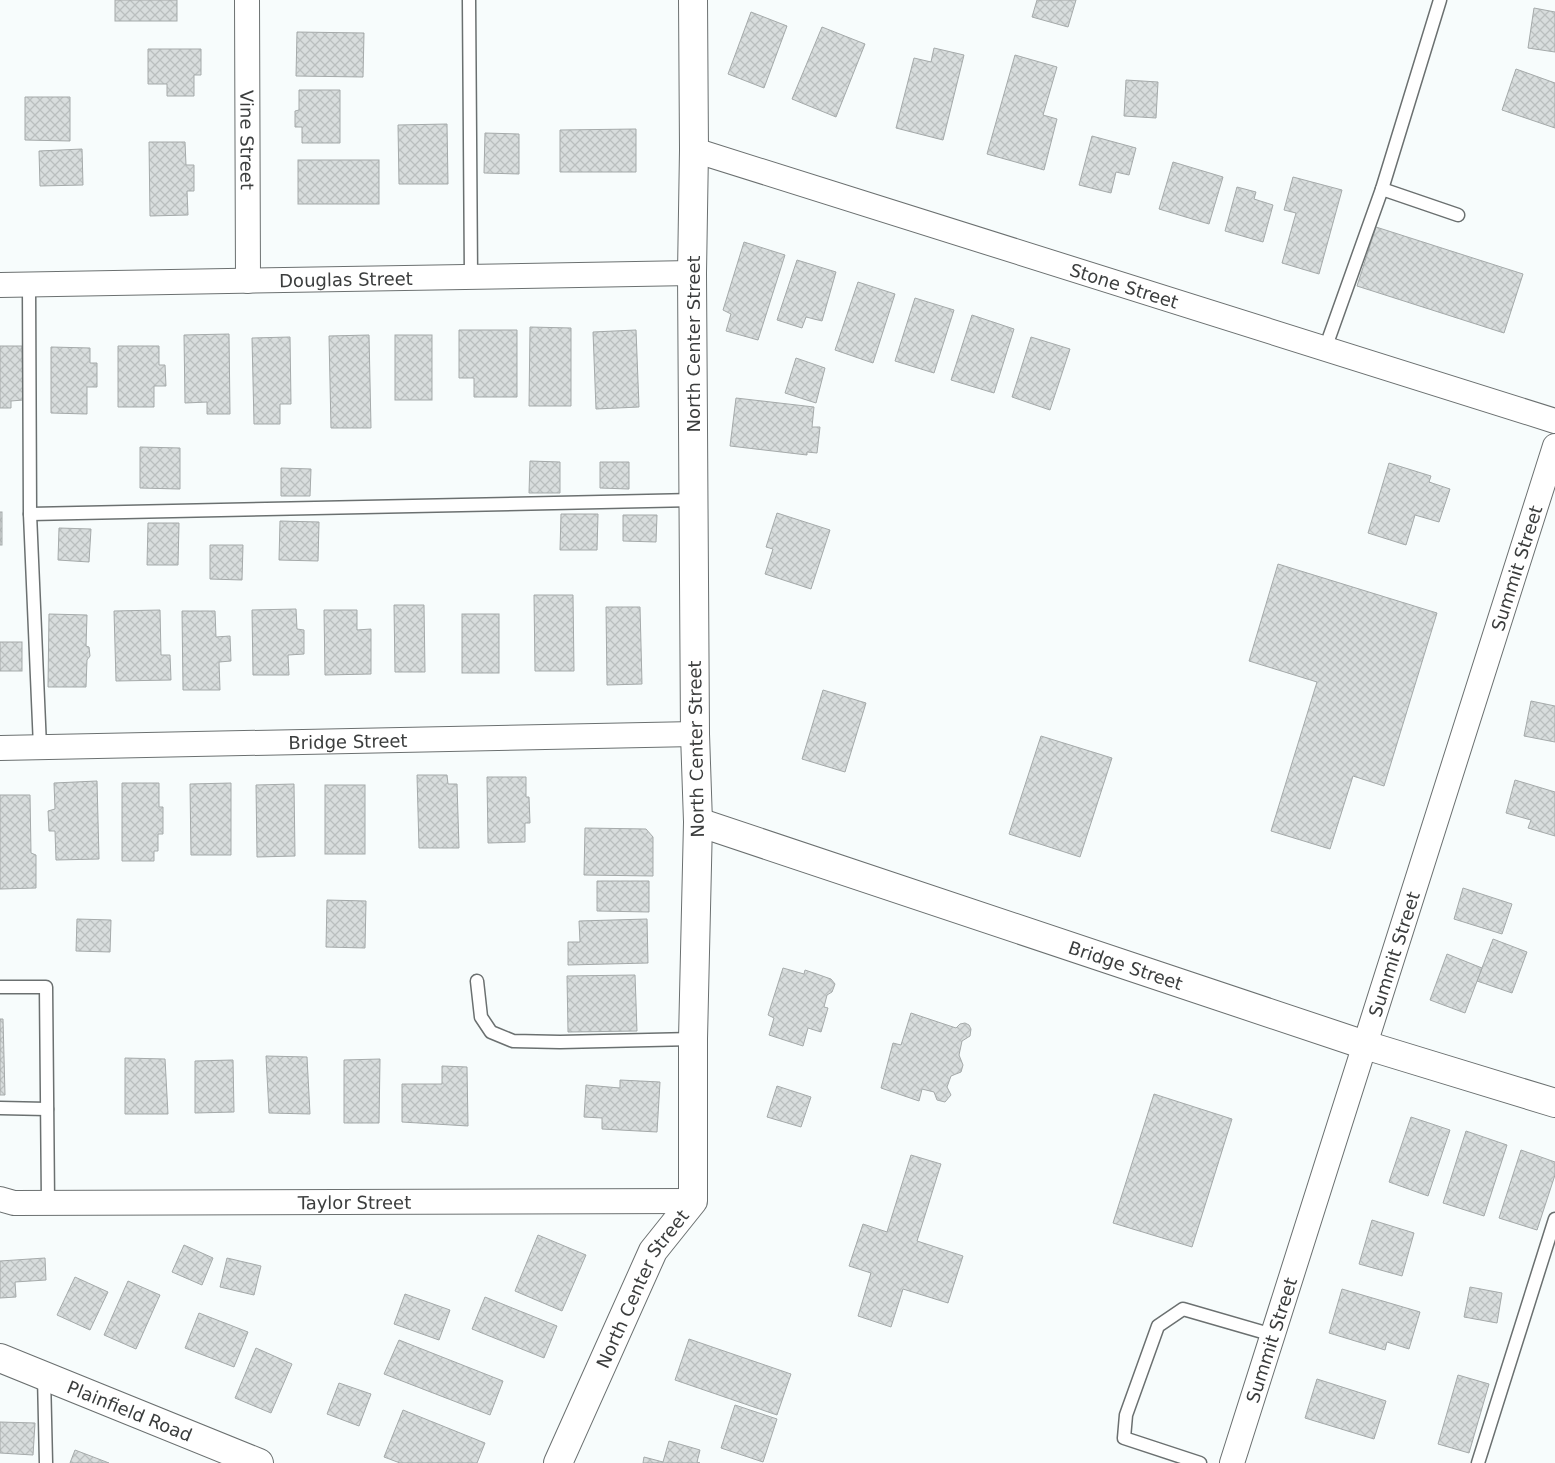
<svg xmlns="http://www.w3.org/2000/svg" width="1555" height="1463" viewBox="0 0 1555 1463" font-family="'DejaVu Sans',sans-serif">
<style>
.building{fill:url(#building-cross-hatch);stroke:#a5aaaa}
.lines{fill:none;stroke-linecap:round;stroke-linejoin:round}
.service-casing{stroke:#6b7070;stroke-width:15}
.minor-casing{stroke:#6b7070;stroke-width:26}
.tertiary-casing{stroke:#6b7070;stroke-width:30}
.primary-casing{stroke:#6b7070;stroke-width:30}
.service{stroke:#fff;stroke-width:12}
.minor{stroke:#fff;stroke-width:24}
.tertiary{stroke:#fff;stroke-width:28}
.primary{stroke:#fff;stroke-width:28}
.labels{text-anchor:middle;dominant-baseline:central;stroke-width:4;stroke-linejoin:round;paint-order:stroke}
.street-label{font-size:18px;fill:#3b3d3d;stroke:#fff}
</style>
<defs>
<pattern id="building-cross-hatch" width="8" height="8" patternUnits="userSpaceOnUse" patternTransform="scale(1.25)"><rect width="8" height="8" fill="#d8dddd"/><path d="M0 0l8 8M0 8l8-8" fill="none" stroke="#babfbf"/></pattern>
</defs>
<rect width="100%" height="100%" fill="#f7fcfc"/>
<!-- building -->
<g class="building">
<rect x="115" y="0" width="62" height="21"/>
<polygon points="1037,0 1076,0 1068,27 1032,17"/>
<polygon points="1534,8 1555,12 1555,52 1528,48"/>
<polygon points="751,12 787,26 764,88 728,74"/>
<polygon points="822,27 865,44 836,117 792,99"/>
<polygon points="297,32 364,33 363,77 296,76"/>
<polygon points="934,48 964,55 943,140 896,128 914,58 931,62"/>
<polygon points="148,49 201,49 201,75 194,75 194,96 167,96 167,84 148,84"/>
<polygon points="1015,55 1057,67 1043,115 1057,119 1044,170 987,154"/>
<polygon points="1516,69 1555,83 1555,128 1502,110"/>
<polygon points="1126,80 1158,82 1156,118 1124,116"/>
<polygon points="299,90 340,90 340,143 302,143 302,127 295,127 295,111 299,110"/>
<polygon points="25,97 70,97 70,141 25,140"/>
<polygon points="447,124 448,184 399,184 398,125"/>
<polygon points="636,129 636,172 560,172 560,130"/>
<polygon points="485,133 519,134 519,174 484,173"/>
<polygon points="1092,136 1136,148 1129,175 1116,172 1111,193 1079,185"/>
<polygon points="149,142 185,142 186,165 194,165 194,191 187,191 188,215 150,216"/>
<polygon points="82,149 83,185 40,186 39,151"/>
<rect x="298" y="160" width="81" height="44"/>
<polygon points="1173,162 1223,177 1209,224 1159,209"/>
<polygon points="1293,177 1342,190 1319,274 1282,263 1296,213 1284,210"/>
<polygon points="1237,187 1256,192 1254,199 1273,205 1263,242 1225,231"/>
<polygon points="1376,227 1523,274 1504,333 1357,286"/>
<polygon points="744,242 785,255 758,340 726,331 731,314 723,310"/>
<polygon points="797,260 836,272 822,321 806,317 802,328 777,320"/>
<polygon points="858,282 895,294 873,363 835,350"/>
<polygon points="915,298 954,310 934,373 895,361"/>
<polygon points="972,315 1014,329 994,393 951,380"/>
<polygon points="530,327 571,328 571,406 529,406"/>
<polygon points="459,330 517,330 517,397 474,397 474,378 459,378"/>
<polygon points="636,330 639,407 596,409 593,332"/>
<polygon points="229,334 230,414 207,414 207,402 185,403 184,335"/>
<polygon points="369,335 371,428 331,428 329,336"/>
<rect x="395" y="335" width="37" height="65"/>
<polygon points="290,337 291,404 280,404 280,424 254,424 252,338"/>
<polygon points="1031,337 1070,349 1050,410 1012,397"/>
<polygon points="0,346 22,346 23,400 11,401 11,408 0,408"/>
<polygon points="118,346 159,346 159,365 165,365 166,386 154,386 154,407 118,407"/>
<polygon points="51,347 90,348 90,363 97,363 97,387 87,387 87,414 51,413"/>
<polygon points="796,358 825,368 816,403 785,393"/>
<polygon points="736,398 814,407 812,427 820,427 817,453 807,452 807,455 730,446"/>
<polygon points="140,447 180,448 180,489 140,488"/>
<polygon points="530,461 560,462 560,493 529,493"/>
<polygon points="600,462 629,462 629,489 600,488"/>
<polygon points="1389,463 1431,476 1429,482 1450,489 1439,522 1415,515 1406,545 1368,533"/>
<polygon points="281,468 311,469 310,496 281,496"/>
<rect x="0" y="512" width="2" height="33"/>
<polygon points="777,513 830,530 811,589 765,574 773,549 766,547"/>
<polygon points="561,514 598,514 597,550 560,550"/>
<polygon points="623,515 657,515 656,542 623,541"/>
<polygon points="280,521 319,522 318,561 279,560"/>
<polygon points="148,523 179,523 178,565 147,565"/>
<polygon points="59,528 91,529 89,562 58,560"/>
<polygon points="210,545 243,545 242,580 210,579"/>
<polygon points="1278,564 1437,613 1384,786 1353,776 1330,849 1271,831 1317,682 1249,661"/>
<polygon points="534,595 573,595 574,671 535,671"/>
<polygon points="394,605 424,605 425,672 395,672"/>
<polygon points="606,607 640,607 642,684 607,685"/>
<polygon points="296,609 297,629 304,630 304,654 288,655 289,675 253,675 252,610"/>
<polygon points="160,610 161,655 170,655 171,680 116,681 114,611"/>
<polygon points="324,610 357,610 357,630 371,629 371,674 325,675"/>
<polygon points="182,611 215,611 216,637 230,636 231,661 219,662 220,690 183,690"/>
<polygon points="49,614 87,615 86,646 89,647 90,656 87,660 86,687 48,687"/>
<rect x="462" y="614" width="37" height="59"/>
<rect x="0" y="642" width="22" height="29"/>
<polygon points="823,690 866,703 845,772 802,759"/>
<polygon points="1531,701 1555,706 1555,742 1524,736"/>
<polygon points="1041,736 1112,758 1080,857 1009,834"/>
<polygon points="417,775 447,775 448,784 457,784 459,848 419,848"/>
<polygon points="487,777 526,777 526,797 529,797 530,823 525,823 525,842 488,843"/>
<polygon points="1515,780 1555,792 1555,836 1528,828 1531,820 1506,813"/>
<polygon points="97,781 99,859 56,860 55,831 49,831 48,811 55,809 54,783"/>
<polygon points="122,783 159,783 159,807 163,807 163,834 158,834 158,851 154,851 154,861 122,861"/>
<polygon points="231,783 231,855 191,855 190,784"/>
<polygon points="294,784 295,856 257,857 256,785"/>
<rect x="325" y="785" width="40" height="69"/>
<polygon points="0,795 30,795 31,853 36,855 36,888 0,889"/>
<polygon points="585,828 646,829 653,837 653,876 584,875"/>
<polygon points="597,881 649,881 649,912 597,911"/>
<polygon points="1463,888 1512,904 1502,934 1454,919"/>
<polygon points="327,900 366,901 365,948 326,947"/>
<polygon points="77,919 111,920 110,952 76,951"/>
<polygon points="647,919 648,963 568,965 568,942 580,942 579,921"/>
<polygon points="1493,939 1527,952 1512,993 1477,981"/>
<polygon points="1447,954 1482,968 1465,1013 1430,1000"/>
<polygon points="783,968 804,974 805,970 831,979 835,984 832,992 827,995 824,1007 828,1008 821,1032 808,1028 803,1046 769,1035 774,1018 768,1015"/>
<polygon points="635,975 637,1031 568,1032 567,976"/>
<polygon points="911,1013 956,1028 960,1024 965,1023 969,1025 971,1029 970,1036 962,1041 959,1055 963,1065 961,1072 951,1076 947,1087 951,1095 945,1102 937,1100 934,1092 922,1089 919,1101 881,1088 893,1043 901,1045"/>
<polygon points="0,1019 3,1019 5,1095 0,1095"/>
<polygon points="266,1056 307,1057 310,1114 269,1113"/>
<polygon points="125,1058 165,1059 168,1114 125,1114"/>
<polygon points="380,1059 379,1123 344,1123 344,1060"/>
<polygon points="233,1060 234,1112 195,1113 195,1061"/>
<polygon points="442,1066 467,1067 468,1126 402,1122 402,1084 442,1084"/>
<polygon points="620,1080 660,1082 657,1132 602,1129 602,1118 584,1117 586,1085 620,1088"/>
<polygon points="777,1086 811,1097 801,1127 767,1117"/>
<polygon points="1154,1094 1232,1119 1192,1247 1113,1223"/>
<polygon points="1411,1117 1450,1130 1428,1196 1389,1182"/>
<polygon points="1466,1131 1507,1145 1484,1216 1443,1203"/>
<polygon points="1521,1150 1555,1162 1555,1175 1537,1230 1499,1218"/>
<polygon points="911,1155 941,1164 917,1241 963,1256 948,1303 903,1289 891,1327 858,1316 871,1273 849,1266 863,1224 887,1232"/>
<polygon points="1372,1220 1414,1233 1402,1276 1359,1264"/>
<polygon points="538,1235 586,1255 562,1311 515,1291"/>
<polygon points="184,1245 213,1258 202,1285 172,1272"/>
<polygon points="45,1258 46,1280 15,1282 16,1297 0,1298 0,1261"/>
<polygon points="227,1258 261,1266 254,1295 220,1287"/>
<polygon points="75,1277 108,1292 90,1330 57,1315"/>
<polygon points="128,1281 160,1295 136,1349 104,1335"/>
<polygon points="1470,1287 1502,1293 1497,1323 1464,1317"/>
<polygon points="1342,1289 1420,1312 1409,1349 1387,1342 1385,1350 1329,1333"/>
<polygon points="405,1294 450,1310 439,1340 394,1324"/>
<polygon points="485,1297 557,1326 544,1358 472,1329"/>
<polygon points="199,1313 248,1332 234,1367 185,1348"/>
<polygon points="689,1339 791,1374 777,1415 675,1380"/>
<polygon points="399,1340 503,1381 490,1415 384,1374"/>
<polygon points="256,1348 292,1364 271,1413 235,1398"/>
<polygon points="1458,1375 1489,1384 1469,1453 1438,1444"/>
<polygon points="1317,1379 1386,1401 1374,1439 1305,1418"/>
<polygon points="339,1383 371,1394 359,1426 327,1414"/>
<polygon points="735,1405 777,1419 763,1462 721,1448"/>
<polygon points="403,1410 485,1443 477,1463 400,1463 384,1457"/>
<polygon points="0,1422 35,1423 33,1455 0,1453"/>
<polygon points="669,1441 700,1450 697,1462 700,1463 643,1463 644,1457 663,1462"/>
<polygon points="75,1450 109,1463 70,1463"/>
</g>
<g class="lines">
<!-- service casing -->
<g class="service-casing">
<g id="service">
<polyline points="469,0 471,277"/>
<polyline points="1382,189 1440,0"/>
<polyline points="29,285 30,514 40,747"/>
<polyline points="1325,349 1382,189 1458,215"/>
<polyline points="30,514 694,500"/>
<polyline points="477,981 481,1017 491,1032 513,1041 560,1042 693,1039"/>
<polyline points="0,987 46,987 48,1202"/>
<polyline points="0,1108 47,1109"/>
<polyline points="44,1376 46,1463"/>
<polyline points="1200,1463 1124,1438 1126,1415 1158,1326 1183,1309 1273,1335"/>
<polyline points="1478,1463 1555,1219"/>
</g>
</g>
<!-- minor casing -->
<g class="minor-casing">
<g id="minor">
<path id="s1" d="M247 0 248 281"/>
<path id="s2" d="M694 150 1555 421"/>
<path id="s3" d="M0 285 692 273"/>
<path id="s4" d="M0 748 695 734"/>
<path id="s5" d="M0 1199 14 1203 693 1201"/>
<path id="s6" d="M1232 1463 1555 446"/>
</g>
</g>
<!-- tertiary casing -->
<g class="tertiary-casing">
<g id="tertiary">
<path id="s7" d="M698 822 1365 1045 1555 1103"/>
<path id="s8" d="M558 1463 653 1251 693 1201V1039L698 822 695 734 692 273 694 150 693 0"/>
</g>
</g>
<!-- primary casing -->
<g class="primary-casing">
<g id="primary">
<path id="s9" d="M0 1358 259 1463"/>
</g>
</g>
<!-- service -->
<use href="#service" class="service"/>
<!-- minor -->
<use href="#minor" class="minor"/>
<!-- tertiary -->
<use href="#tertiary" class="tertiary"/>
<!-- primary -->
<use href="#primary" class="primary"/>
</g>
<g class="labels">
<!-- street labels -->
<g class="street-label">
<text stroke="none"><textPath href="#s1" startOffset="140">Vine Street</textPath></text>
<text stroke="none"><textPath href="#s3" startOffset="346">Douglas Street</textPath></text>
<text stroke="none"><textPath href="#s2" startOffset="451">Stone Street</textPath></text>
<text transform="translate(693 344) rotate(-90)">North Center Street</text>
<text stroke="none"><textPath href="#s6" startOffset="939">Summit Street</textPath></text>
<text stroke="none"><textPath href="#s4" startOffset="348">Bridge Street</textPath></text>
<text transform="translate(696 749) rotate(-91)">North Center Street</text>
<text stroke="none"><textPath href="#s6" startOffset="534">Summit Street</textPath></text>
<text stroke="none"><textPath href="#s7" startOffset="451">Bridge Street</textPath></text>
<text stroke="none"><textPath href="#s5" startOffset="355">Taylor Street</textPath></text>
<text stroke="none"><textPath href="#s8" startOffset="194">North Center Street</textPath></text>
<text stroke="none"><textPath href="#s6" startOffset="129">Summit Street</textPath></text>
<text stroke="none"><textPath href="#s9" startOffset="140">Plainfield Road</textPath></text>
</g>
</g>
</svg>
